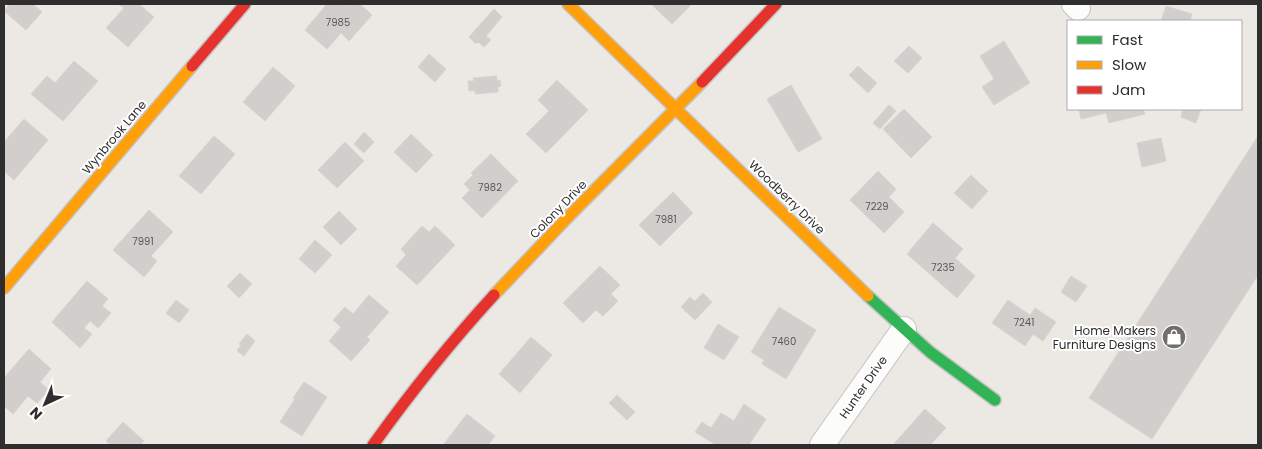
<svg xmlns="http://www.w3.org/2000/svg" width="1262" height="449" viewBox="0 0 1262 449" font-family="Poppins,sans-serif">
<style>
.building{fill:#d1cecb;stroke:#d7d4d0}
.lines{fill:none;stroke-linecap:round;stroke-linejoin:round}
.street-casing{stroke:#c5c4c5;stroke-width:26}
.fast-casing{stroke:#c5c4c5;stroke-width:14}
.slow-casing{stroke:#c5c4c5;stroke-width:14}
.jam-casing{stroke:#c5c4c5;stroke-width:14}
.street{stroke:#fcfcfb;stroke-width:24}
.fast{stroke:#30b455;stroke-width:11}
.slow{stroke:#ff9f0a;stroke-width:11}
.jam{stroke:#e5322d;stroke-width:11}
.labels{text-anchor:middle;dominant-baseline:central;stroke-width:4;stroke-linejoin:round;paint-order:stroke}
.number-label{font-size:10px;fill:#585857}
.street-label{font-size:12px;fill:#2e2e2e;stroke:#fff}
.poi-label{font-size:12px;fill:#2e2e2e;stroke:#fff;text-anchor:end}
</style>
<rect width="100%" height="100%" fill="#ece8e4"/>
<!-- building -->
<g class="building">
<polygon points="10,4 33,4 42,12 26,30 4,11"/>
<polygon points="118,4 139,4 154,17 128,47 106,28 124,8"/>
<polygon points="327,4 345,4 347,6 349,4 360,4 372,15 349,41 341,33 327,49 305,30"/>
<polygon points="651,4 692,4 672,24"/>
<polygon points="1166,6 1192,14 1190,21 1161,21"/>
<polygon points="494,9 502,17 486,36 491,40 484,47 478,42 476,44 469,37"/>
<polygon points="1004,41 1030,83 994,105 982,87 994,79 980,56"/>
<polygon points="909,46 922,58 908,73 894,61"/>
<polygon points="429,54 446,69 435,82 418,67"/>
<polygon points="74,61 98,81 63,121 31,94 47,76 55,83"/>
<polygon points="858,66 877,83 868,93 849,75"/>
<polygon points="273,67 295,86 265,121 243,102"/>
<polygon points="497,76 497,81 500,80 501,86 498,87 498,92 475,94 475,90 469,91 468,81 474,81 473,78"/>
<polygon points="557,80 588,110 546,153 526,134 549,111 538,100"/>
<polygon points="791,85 822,139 798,152 767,99"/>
<polygon points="889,105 896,111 880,129 873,123"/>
<polygon points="904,109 932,137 911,158 883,129"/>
<polygon points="1079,109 1143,109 1145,114 1109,123 1106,113 1081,119"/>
<polygon points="1183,109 1201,109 1196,123 1181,117"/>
<polygon points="24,119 48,140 14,180 4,171 4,142"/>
<polygon points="364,132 374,142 364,153 354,144"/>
<polygon points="411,134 433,155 416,173 394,152"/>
<polygon points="214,136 235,154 201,194 179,176"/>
<polygon points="1258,136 1258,275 1152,439 1089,398"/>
<polygon points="1161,138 1166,161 1142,167 1137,143"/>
<polygon points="345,142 364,161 337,188 318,170"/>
<polygon points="491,154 518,181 482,218 462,198 470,190 464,184 473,175 471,173"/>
<polygon points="878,171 896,189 889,197 904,212 884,233 850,200"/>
<polygon points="971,175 988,191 972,209 954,193"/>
<polygon points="673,192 693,213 660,246 639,225"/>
<polygon points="149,210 173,232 151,256 157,261 144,277 113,250"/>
<polygon points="339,211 357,229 341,245 323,227"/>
<polygon points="933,223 963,249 955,258 975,276 957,298 907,254"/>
<polygon points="422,226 429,232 435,226 455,245 417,285 396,266 406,255 401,249"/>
<polygon points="315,240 332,255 315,273 299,259"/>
<polygon points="600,266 620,285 611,294 618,301 603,316 596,310 583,323 563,303"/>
<polygon points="240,273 252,284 239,298 227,286"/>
<polygon points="1071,276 1087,286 1076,302 1061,292"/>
<polygon points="87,281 108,299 102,306 111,313 98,328 90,321 84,328 92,334 80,348 52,322"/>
<polygon points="703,293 712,302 695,320 681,307 690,297 695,301"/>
<polygon points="369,295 389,312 367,337 370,340 351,361 329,341 341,327 333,320 345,307 353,314"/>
<polygon points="176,300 189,310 179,323 166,313"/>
<polygon points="1008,300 1030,315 1035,308 1056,322 1043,341 1033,334 1025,346 992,323"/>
<polygon points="779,307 816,330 786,379 762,364 764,360 751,352"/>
<polygon points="718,324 739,337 724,360 704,348"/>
<polygon points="247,334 255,341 244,356 237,351 241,345 239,344"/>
<polygon points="531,337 552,355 520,393 499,374"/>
<polygon points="29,349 51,369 40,382 49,390 37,403 28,396 13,414 4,406 4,378"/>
<polygon points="304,382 327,397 302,436 280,422 295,399 293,398"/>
<polygon points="617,395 635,412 627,420 609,403"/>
<polygon points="744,404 766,419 749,445 716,445 695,432 702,422 711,428 721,413 734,421"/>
<polygon points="925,409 946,428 930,445 893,445"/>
<polygon points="467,414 495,436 488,445 443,445"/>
<polygon points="123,422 144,441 140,445 111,445 106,441"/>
</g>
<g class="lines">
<!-- street casing -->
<g class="street-casing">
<g id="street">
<polyline points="1074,4 1078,8"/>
<polyline points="822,445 904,329"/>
</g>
</g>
<!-- fast casing -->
<g class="fast-casing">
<polyline id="fast" points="868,296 930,352 995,400"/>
</g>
<!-- slow casing -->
<g class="slow-casing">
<g id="slow">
<polyline points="568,4 868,296"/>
<polyline points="4,288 192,66"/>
<polyline points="494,295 566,219 702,82"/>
</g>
</g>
<!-- jam casing -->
<g class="jam-casing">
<g id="jam">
<polyline points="192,66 245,4"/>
<polyline points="702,82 776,4"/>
<path d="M373 445C411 392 450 343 494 295"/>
</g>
</g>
<!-- street -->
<use href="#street" class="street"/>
<!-- fast -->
<use href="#fast" class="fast"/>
<!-- slow -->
<use href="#slow" class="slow"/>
<!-- jam -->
<use href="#jam" class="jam"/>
</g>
<!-- icons -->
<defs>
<g id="shop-disc" transform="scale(1.25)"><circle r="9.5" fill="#706f6e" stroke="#fff"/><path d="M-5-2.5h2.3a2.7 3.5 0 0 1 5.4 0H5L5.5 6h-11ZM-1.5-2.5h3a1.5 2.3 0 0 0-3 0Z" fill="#fff"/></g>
</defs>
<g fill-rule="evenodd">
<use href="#shop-disc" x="1174" y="337"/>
</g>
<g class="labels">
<!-- number labels -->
<g class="number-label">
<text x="338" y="22">7985</text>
<text x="490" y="187">7982</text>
<text x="877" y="206">7229</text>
<text x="666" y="219">7981</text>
<text x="143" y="241">7991</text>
<text x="943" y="267">7235</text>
<text x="1024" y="322">7241</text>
<text x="784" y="341">7460</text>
</g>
<!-- street labels -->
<g class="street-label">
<text transform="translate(114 137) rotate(-50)">Wynbrook Lane</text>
<text transform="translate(787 197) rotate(44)">Woodberry Drive</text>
<text transform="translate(558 209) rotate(-46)">Colony Drive</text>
<text transform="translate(863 387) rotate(-55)">Hunter Drive</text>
</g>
<!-- poi labels -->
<g class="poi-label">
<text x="1156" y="330">Home Makers<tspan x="1156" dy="14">Furniture Designs</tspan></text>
</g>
</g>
<!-- border -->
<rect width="1262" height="449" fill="none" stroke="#2e2e2e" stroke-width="10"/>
<!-- legend -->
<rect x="1067" y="20" width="175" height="90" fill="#ffffff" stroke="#ababab"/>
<rect x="1077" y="36" width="25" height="8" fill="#30b455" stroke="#ababab"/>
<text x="1112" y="45" font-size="15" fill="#2e2e2e">Fast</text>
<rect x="1077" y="61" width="25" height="8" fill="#ff9f0a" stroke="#ababab"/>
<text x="1112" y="70" font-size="15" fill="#2e2e2e">Slow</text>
<rect x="1077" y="86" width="25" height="8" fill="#e5322d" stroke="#ababab"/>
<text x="1112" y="95" font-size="15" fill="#2e2e2e">Jam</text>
<!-- north arrow -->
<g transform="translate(45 404) rotate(224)" stroke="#ffffff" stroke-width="4" paint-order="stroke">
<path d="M0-4L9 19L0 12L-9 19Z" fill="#2e2e2e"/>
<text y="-8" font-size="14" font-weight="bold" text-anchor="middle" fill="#2e2e2e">N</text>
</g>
</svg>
